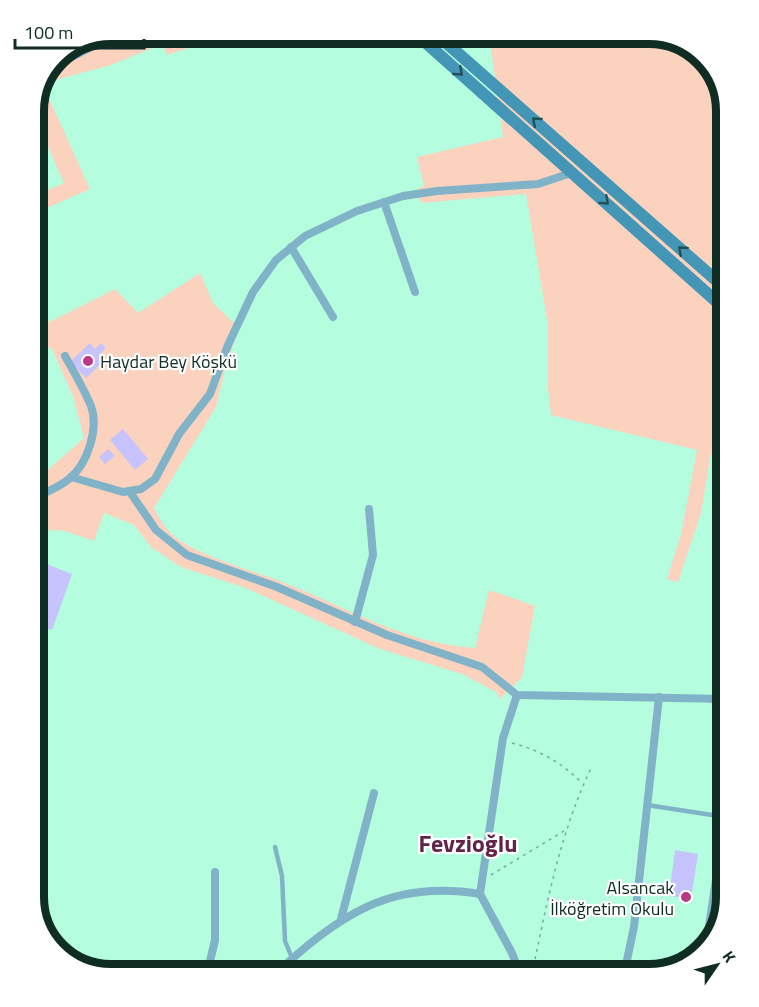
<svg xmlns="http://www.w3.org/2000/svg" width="759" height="1007" viewBox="0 0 759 1007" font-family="'Titillium Web',sans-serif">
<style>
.green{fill:#fad2be}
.building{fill:#c6c3fd}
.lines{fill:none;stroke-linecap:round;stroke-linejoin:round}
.path{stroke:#75ae96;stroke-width:1.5;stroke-dasharray:3 4.5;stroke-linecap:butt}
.service{stroke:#81b3c8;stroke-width:4.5}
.minor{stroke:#81b3c8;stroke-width:8}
.secondary{stroke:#4496b6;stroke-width:12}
.oneway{stroke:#225256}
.poi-dot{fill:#b83987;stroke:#fff;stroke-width:2}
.labels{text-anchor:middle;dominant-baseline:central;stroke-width:4.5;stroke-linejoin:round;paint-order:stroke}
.poi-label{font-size:18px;fill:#0f2d22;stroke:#fff;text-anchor:start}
.district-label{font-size:24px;font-weight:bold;fill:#612448;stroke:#fff}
.rim{fill:none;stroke:#0f2d22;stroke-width:8}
</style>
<rect width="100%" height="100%" fill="#b4fdde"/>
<!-- green -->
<g class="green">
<polygon points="111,33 207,33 209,41 167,55 162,44 111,65 44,83 57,57"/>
<polygon points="489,33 653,33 687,43 713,68 726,111 726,456 711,453 701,513 678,582 667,579 681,534 697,450 551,415 548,388 548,325 526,194 421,203 417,189 424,186 417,157 503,137"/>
<polygon points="43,85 90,189 33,214 33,196 64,183 33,113 33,105"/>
<path d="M200 273 213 303 239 328 226 366 216 407 154 508C160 521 168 532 179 540 206 558 254 571 285 583 350 609 404 643 475 648L489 590 535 606 522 677 500 699 496 692 462 674 380 649 246 588 181 567 151 547 134 525 104 513 94 541 65 531 33 529V483L84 438 73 396 51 347 33 355V284L49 322 115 289 138 313Z"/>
</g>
<!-- building -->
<g class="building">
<polygon points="90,343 95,349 101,343 106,348 100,354 106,359 86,378 70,362"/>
<polygon points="123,429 148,459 135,470 110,440"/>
<polygon points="108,449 115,456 105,464 99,457"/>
<polygon points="44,563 72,574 52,630 33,623 33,569 40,572"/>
<polygon points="675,850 698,854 691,899 669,896"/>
</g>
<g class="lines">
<!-- path -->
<g class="path">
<path d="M512 743C540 750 562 763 582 783"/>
<polyline points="491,875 564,831"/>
<path d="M532 974C547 902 560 833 592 766"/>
</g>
<!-- service -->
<g class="service">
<polyline points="647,805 725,817"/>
<polyline points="275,847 282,876 285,941 292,958"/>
</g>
<!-- minor -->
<g class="minor">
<polyline points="52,67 119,33"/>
<polyline points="384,202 415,292"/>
<polyline points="291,247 333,317"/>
<polyline points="71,477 123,492 141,489 155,479 179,434 210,394 228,345 253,292 276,260 305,236 357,211 403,196 437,191 538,184 574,172"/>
<polyline points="130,492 156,530 187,555 277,587 387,635 482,667 517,695 726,699"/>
<path d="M33 498C45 493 60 487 70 478 88 463 99 428 91 406 84 389 74 372 65 356"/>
<polyline points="355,622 373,555 369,509"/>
<polyline points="517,695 503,738 480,894 512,953 520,974"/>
<polyline points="715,698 726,768"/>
<polyline points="341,919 374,793"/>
<polyline points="706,946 726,813"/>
<polyline points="207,974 215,940 215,872"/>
<path d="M275 974C339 916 389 879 480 894"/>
<polyline points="624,974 634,927 659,697"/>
</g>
<!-- secondary -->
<g class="secondary">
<polyline points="415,33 726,310"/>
<polyline points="435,33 726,289"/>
</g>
</g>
<!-- one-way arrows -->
<defs><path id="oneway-chevron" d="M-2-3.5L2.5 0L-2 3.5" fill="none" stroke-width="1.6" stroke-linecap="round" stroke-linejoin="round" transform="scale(1.5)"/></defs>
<g class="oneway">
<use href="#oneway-chevron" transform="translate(459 72) rotate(41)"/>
<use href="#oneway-chevron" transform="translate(536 121) rotate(-139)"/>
<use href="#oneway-chevron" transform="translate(605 201) rotate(42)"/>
<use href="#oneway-chevron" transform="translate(682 250) rotate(-139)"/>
</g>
<!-- markers -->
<g class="poi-dot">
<circle cx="88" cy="361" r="6"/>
<circle cx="686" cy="897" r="6"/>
</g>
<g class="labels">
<!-- poi labels -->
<g class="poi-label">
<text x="100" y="361">Haydar Bey Köşkü</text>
<text x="674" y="887" text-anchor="end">Alsancak<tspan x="674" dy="21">İlköğretim Okulu</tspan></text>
</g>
<!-- district labels -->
<g class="district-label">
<text x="468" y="843">Fevzioğlu</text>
</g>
</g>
<!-- crop -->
<path d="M0 0H759V1007H0ZM111 44H649A67 67 0 0 1 716 111V897A67 67 0 0 1 649 964H111A67 67 0 0 1 44 897V111A67 67 0 0 1 111 44Z" fill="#fff" fill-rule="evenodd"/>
<path class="rim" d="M111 44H649A67 67 0 0 1 716 111V897A67 67 0 0 1 649 964H111A67 67 0 0 1 44 897V111A67 67 0 0 1 111 44Z"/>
<!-- north arrow -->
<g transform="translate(717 965) rotate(55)" stroke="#ffffff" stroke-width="4.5" paint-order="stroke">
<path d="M0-4.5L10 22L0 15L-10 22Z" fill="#0f2d22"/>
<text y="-9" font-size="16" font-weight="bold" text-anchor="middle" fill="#0f2d22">K</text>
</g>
<!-- scale -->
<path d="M15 39v9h129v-9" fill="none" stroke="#0f2d22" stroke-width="3"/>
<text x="24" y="39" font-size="18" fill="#0f2d22" stroke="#ffffff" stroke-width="4.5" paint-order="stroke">100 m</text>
</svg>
